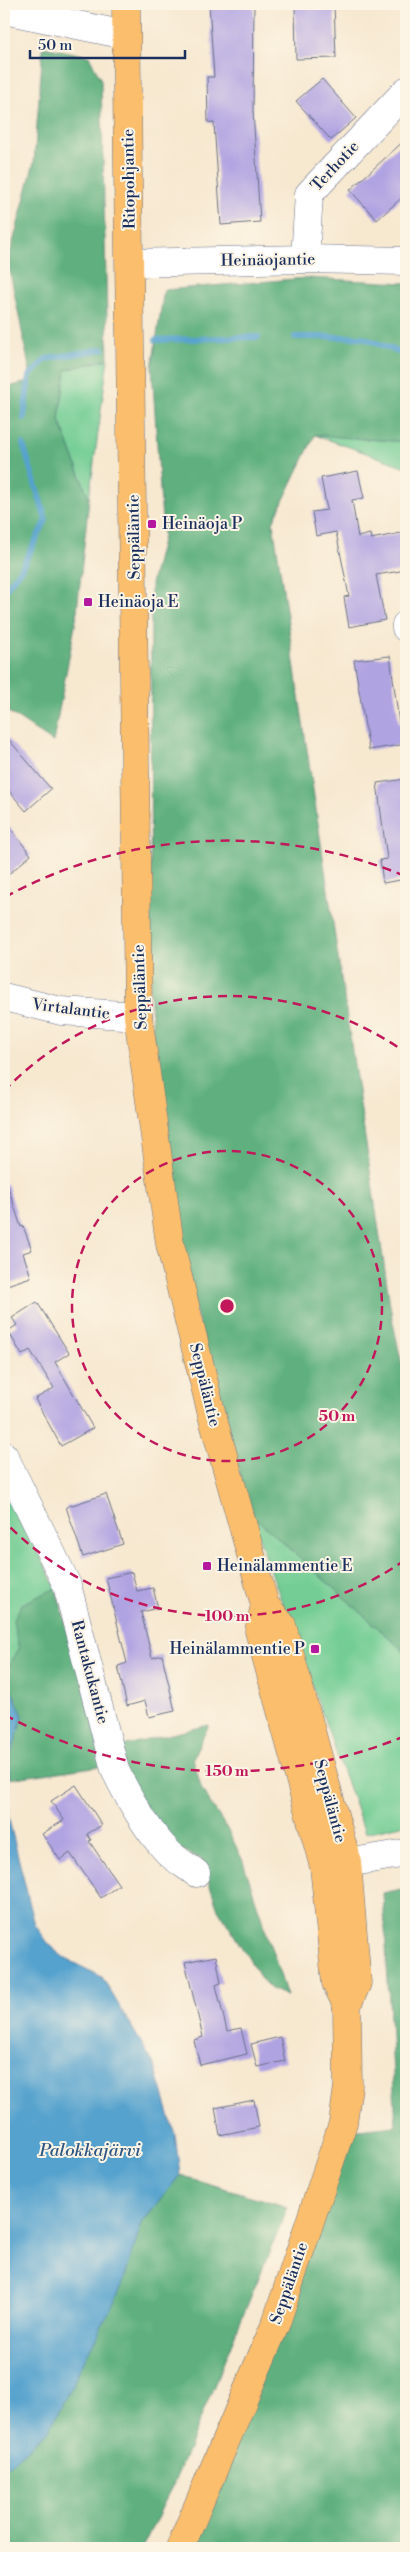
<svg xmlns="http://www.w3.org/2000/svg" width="410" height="2552" viewBox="0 0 410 2552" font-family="'Libre Bodoni',serif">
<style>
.green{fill:#73cd94;stroke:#477e79}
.forest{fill:#5eb07e;stroke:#3c706e}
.water{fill:#55a2ce;stroke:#386896}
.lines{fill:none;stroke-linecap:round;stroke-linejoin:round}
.stream{stroke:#55a2ce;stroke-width:6}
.building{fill:#b0a3e2}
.minor-casing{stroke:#687086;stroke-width:29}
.major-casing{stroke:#687086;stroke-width:29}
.minor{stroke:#fff;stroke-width:28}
.major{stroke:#fabe6d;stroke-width:28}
.ring{fill:none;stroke:#c2185b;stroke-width:2.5;stroke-dasharray:9 6}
.poi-dot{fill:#b5179e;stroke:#fcf5e5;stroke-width:2}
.labels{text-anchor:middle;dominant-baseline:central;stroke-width:4;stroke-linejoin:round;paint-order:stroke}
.street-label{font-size:16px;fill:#1b2f5e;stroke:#fcf5e5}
.poi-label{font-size:16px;fill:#1b2f5e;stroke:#fcf5e5;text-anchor:start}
.water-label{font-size:18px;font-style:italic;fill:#2f5785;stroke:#fcf5e5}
.centre{fill:#c2185b;stroke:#fcf5e5;stroke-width:2.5}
.ring-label{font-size:15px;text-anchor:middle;font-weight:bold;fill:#c2185b;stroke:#fcf5e5;stroke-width:4;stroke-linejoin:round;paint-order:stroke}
</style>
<rect width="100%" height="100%" fill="#fcf5e5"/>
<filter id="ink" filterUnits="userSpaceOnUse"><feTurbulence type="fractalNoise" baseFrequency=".02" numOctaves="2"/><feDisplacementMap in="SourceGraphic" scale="10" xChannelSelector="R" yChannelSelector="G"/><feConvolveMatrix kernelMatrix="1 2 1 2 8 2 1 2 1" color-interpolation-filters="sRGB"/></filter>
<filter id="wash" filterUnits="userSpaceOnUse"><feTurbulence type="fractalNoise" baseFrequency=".0096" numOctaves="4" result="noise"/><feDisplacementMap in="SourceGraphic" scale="20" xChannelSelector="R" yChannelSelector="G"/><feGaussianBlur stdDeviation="1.12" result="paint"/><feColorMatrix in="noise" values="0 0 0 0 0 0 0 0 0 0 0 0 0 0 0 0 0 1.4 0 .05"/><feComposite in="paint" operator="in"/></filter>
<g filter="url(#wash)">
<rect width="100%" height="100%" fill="#f7e8d0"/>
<!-- green -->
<g class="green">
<polygon points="108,359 89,499 59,419 66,370"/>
<polygon points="315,435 406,442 406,467"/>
<polygon points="4,1479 56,1588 13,1620 19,1649 4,1673"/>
<polygon points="250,1513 406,1653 406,1824 365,1833"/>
</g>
<!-- forest -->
<g class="forest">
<polygon points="43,47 89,56 101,80 108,359 66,370 59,419 89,499 76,620 53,742 4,709 4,388 32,381 8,262 34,162"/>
<polygon points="306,278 406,283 406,442 315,435 273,522 392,1318 406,1384 406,1653 250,1513 195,1309 158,1121 150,986 151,584 163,536 152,367 164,290"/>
<polygon points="56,1588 102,1751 209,1725 193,1758 202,1790 229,1832 243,1861 287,1996 271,1989 262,1980 218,1909 201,1859 166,1842 101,1766 8,1779 10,1757 23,1716 4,1673 19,1649 13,1620 22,1604"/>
<polygon points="406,1888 406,2548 192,2548 349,2131 396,2126 383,1893"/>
<polygon points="180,2175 288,2207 173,2485 142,2548 4,2548 4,2469 49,2430 142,2223"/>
</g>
<!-- water -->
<polygon class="water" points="4,1673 23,1716 10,1757 8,1816 35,1925 51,1947 66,1959 102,1977 155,2066 175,2135 180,2175 142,2223 122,2286 49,2430 4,2469"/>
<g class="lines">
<!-- stream -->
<g class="stream">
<polyline points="295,337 362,337 406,355"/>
<polyline points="156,340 258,337"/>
<polyline points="24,418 29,376 46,359 103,349"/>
<polyline points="4,591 21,569 46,520 23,444"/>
</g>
</g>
<g id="blocks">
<!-- building -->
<g class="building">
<polygon points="209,4 254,4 253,111 260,222 221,225 214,123 208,122 207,77 214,77"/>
<polygon points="295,4 334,4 336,58 296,59"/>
<polygon points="322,79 356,118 331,140 296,101"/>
<polygon points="406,139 406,194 377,220 350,190"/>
<polygon points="358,471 364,498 352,500 358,537 370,534 371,539 406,532 406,570 376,575 385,620 349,627 344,597 349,596 336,532 316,536 312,512 327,510 321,478"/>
<polygon points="390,656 399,723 404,722 406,744 369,750 354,660"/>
<polygon points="4,734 51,789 26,811 4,785"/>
<polygon points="406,779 406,879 383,883 380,860 387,859 377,783"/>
<polygon points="4,820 31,855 4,878"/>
<polygon points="7,1184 21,1227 23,1226 32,1250 23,1253 31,1277 4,1286 4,1185"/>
<polygon points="37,1302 69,1353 55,1362 93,1428 61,1446 35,1399 54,1388 30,1350 22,1355 8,1331 17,1325 12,1318"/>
<polygon points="106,1494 123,1544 83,1557 66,1507"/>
<polygon points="132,1572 137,1591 153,1588 158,1608 141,1612 152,1658 162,1655 175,1711 149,1717 145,1701 127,1706 118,1666 127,1663 106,1578"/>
<polygon points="76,1785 102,1825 87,1834 91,1840 89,1841 119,1885 101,1898 70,1853 60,1860 42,1834 64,1820 51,1801"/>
<polygon points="216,1956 221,1983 216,1985 227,2031 241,2028 247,2054 200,2065 194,2040 203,2037 185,1962"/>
<polygon points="280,2037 285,2061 257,2067 251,2044"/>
<polygon points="254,2100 259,2127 220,2135 215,2108"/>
</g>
</g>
</g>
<g filter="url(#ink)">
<use href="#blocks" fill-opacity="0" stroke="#687086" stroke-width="1"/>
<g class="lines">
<!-- minor casing -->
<g class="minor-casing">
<g id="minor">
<polyline points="4,10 126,35"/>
<polyline points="305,259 309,194 406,91"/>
<polyline points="130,263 305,259 406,261"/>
<polyline points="406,625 406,628"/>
<polyline points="4,997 61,1011 138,1016"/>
<path d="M4 1456 67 1585 115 1770C129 1799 145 1828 168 1852 176 1860 187 1866 196 1873"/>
<polyline points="324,1867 406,1853"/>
</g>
</g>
<!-- major casing -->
<g class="major-casing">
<g id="major">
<polyline points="126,4 138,1016 170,1244 213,1419 265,1605 282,1625 347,1862 357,1983 347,2005 348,2086 343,2123 276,2323 180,2548"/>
<polyline points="265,1605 259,1631 324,1867 336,1983 347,2005"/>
</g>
</g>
<!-- minor -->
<use href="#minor" class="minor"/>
<!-- major -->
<use href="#major" class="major"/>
</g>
</g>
<!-- distance rings -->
<g class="ring">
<circle cx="227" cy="1306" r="155"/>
<path d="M405 1560A310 310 0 0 1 4 1521M4 1091A310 310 0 0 1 405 1052"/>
<path d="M405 1736A465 465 0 0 1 5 1715M5 897A465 465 0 0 1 405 876"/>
</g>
<!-- markers -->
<g class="poi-dot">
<rect x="147" y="519" width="10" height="10" rx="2.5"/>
<rect x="83" y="597" width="10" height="10" rx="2.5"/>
<rect x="202" y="1561" width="10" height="10" rx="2.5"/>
<rect x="310" y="1644" width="10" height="10" rx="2.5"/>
</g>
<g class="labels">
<!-- street labels -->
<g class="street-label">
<text transform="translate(335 166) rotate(-47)">Terhotie</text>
<text transform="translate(129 179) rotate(-91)">Ritopohjantie</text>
<text transform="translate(268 260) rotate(-1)">Heinäojantie</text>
<text transform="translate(134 537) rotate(-91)">Seppäläntie</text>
<text transform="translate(140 987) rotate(-92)">Seppäläntie</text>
<text transform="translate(71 1009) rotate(7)">Virtalantie</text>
<text transform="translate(205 1385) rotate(76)">Seppäläntie</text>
<text transform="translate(90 1672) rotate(75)">Rantakukantie</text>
<text transform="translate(330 1801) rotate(75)">Seppäläntie</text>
<text transform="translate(289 2283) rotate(-71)">Seppäläntie</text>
</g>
<!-- poi labels -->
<g class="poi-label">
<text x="162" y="524">Heinäoja P</text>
<text x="98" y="602">Heinäoja E</text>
<text x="217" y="1566">Heinälammentie E</text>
<text x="305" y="1649" text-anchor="end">Heinälammentie P</text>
</g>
<!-- water labels -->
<g class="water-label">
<text x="90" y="2150">Palokkajärvi</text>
</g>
</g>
<circle cx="227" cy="1306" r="8" class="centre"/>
<g class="ring-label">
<text x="337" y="1421">50 m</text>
<text x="227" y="1621">100 m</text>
<text x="227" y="1776">150 m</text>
</g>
<!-- margin -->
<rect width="410" height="2552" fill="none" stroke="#fcf5e5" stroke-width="20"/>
<!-- scale -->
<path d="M30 50v8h155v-8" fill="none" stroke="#1b2f5e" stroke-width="2.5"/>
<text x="38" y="50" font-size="15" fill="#1b2f5e" stroke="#fcf5e5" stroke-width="4" paint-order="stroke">50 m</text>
</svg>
